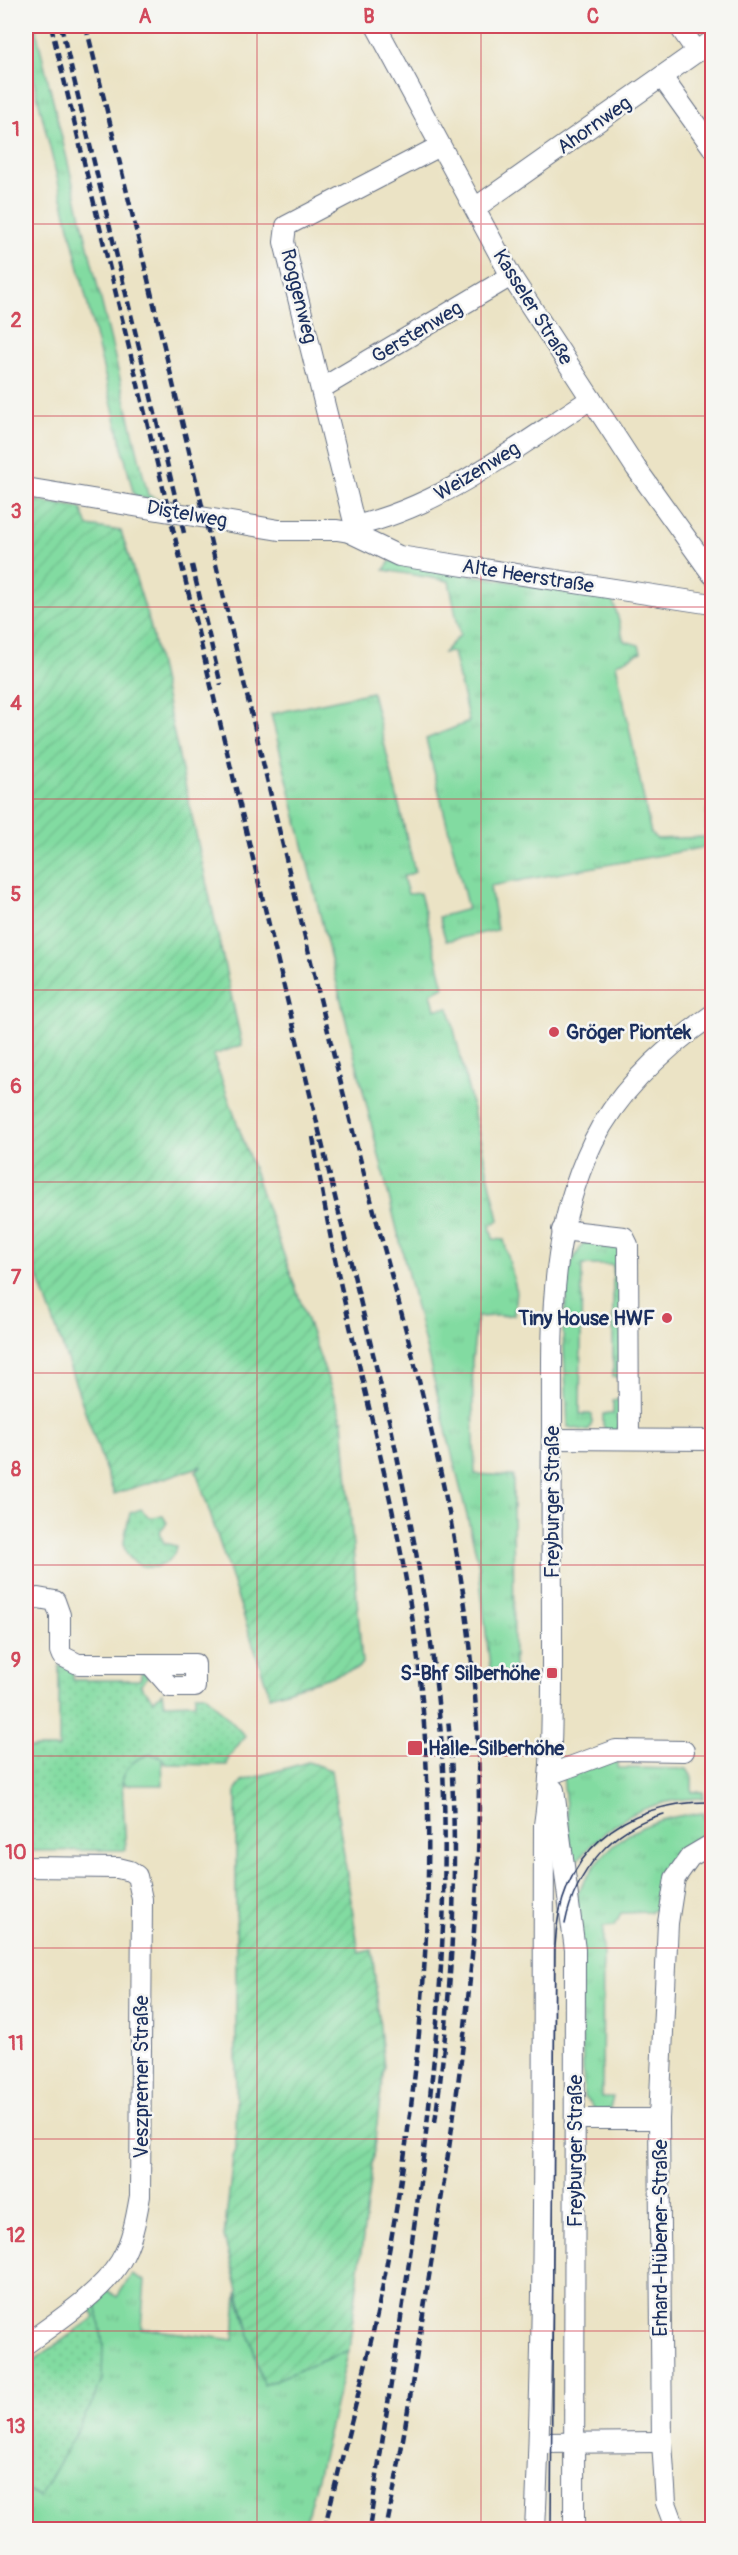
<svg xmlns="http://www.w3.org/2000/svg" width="738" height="2555" viewBox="0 0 738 2555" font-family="Pangolin,sans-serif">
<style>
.grass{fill:url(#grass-tufts);stroke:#4e8580;stroke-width:1.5}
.park{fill:url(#park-dots);stroke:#4e8580;stroke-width:1.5}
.garden{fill:url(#garden-furrows);stroke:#4e8580;stroke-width:1.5}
.pitch{fill:#82dba1;stroke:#4e8580;stroke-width:1.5}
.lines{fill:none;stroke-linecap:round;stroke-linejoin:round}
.minor-casing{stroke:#646e82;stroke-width:22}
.minor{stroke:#fff;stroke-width:20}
.tram{stroke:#1b2f5e;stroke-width:1.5}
.rail{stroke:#1b2f5e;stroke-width:4.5;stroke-dasharray:9 4.5;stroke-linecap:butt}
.grid{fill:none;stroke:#d1495b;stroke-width:1.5;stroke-opacity:0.55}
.poi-dot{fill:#d1495b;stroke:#f6f6f2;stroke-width:2}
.labels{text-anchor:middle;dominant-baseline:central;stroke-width:5;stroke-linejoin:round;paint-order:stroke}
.street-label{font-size:20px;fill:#1b2f5e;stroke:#f6f6f2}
.poi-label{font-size:20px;font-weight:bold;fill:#1b2f5e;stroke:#f6f6f2;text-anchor:start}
.neatline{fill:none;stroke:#d1495b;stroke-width:2}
.grid-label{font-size:20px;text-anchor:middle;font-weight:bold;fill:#d1495b}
</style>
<defs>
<pattern id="grass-tufts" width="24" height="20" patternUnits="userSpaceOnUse" patternTransform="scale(1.5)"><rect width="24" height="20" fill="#82dba1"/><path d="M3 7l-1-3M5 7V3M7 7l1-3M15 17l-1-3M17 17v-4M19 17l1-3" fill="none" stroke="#70bc8d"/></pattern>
<pattern id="park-dots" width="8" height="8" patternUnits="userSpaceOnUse" patternTransform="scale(1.5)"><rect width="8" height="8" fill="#82dba1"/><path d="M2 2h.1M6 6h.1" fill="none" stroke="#70bc8d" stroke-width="1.8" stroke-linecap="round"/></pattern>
<pattern id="garden-furrows" width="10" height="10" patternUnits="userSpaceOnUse" patternTransform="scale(1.5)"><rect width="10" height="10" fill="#82dba1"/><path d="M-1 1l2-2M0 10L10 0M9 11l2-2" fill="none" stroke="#70bc8d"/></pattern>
</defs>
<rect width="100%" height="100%" fill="#f6f6f2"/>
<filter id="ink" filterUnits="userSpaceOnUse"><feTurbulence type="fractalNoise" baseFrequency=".0167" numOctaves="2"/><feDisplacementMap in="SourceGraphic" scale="12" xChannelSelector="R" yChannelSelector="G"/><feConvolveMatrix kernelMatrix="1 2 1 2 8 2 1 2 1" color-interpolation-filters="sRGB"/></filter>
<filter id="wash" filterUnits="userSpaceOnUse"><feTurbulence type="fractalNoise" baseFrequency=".008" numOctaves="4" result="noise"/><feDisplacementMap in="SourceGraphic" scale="24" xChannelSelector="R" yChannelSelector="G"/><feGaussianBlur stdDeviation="1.35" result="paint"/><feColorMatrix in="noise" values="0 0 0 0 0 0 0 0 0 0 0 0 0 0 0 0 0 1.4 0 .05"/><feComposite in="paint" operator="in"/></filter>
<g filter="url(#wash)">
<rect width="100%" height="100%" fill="#ebe3c5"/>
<!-- grass -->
<g class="grass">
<polygon points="26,26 35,26 148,495 162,501 136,497 133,492 26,49"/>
<path d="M390 561 611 599C617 606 620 630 624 641L639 645 641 652 616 664 651 834 657 839 706 837 707 811 710 804 712 846 490 886 497 930 446 941 439 917 468 909 426 739 469 722 453 652 443 653 460 635 449 581 384 570Z"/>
<polygon points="372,692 415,872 403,877 408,894 420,893 444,987 431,993 435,1009 449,1008 499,1220 490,1226 493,1239 504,1240 516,1289 514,1315 477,1317 472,1362 475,1474 513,1476 514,1675 491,1677 478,1561 271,714"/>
<path d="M584 1242C596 1242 612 1239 621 1249L623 1377H613V1265H582L580 1414H592V1423L588 1431 568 1427 563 1333 569 1267Z"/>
<polygon points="613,1400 623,1400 620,1426 614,1432 607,1432 603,1425 603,1414 613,1414"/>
<path d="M618 1756V1768L687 1769 692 1777V1792H703L704 1798C645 1799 609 1821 572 1867L563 1776Z"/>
<path d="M704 1813V1818L712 1819V1837L667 1876 660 1905 656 1909 650 1912 621 1913 615 1926 603 1927 602 2097H613L610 2109 596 2111 584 2097 577 1895C604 1840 643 1817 704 1813Z"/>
<polygon points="132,2274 145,2281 141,2328 234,2340 237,2292 264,2384 349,2350 304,2529 26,2529 26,2490 39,2497 103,2345 96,2303 106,2289 117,2297"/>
</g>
<!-- park -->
<g class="park">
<path d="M141 1509 149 1517 163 1516 167 1523 159 1532 164 1543 176 1546C172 1575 129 1574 124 1545 123 1539 129 1519 130 1513Z"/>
<path d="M59 1666H73V1680H140L142 1670 148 1677 140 1685 154 1700 162 1693 164 1704 195 1703V1694H205L245 1736 229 1757 227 1765 165 1764 162 1758C143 1752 128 1762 122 1781L126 1850 26 1851V1748H59Z"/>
<polygon points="96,2303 103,2345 102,2380 89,2409 39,2497 26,2490 26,2366 95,2317 88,2307"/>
</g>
<!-- garden -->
<g class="garden">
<polygon points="26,499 81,508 88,526 121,531 150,624 242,1045 213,1055 341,1416 340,1421 343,1420 362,1663 358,1668 270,1696 196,1471 202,1466 114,1494 26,1242"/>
<polygon points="308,1762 331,1770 359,1953 372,1950 384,2067 349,2350 263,2385 224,2237 233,2157 236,2150 236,1789 242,1781"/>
</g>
<!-- pitch -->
<path class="pitch" d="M151 1754 162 1758 163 1785H125L122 1781C127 1764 135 1759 151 1754Z"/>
</g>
<g filter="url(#ink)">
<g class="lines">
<!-- minor casing -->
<g class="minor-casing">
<g id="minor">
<polyline points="376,26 511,276 636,468 712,574"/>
<polyline points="679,26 697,52"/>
<polyline points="662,77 712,147"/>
<polyline points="475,208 712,41"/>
<polyline points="322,388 511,276"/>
<polyline points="26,488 279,530 337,530 349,532 399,556 712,604"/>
<path d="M355 526C444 505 516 447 591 399"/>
<polyline points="349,532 355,526 284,242 286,226 440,146"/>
<polyline points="562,1230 624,1237 628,1245 629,1439"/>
<polyline points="552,1439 712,1440"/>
<polyline points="26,1600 38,1598 55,1601 60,1615 60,1651 62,1656 78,1664 195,1664 195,1687 170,1687 151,1665"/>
<polyline points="551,1774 616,1750 684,1751"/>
<polyline points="554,1790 575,1950 574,2530"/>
<path d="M26 1867 118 1868 130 1871 137 1876 142 1899 140 2196C136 2219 132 2242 120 2262 100 2294 56 2322 26 2344"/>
<polyline points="575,2119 659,2119"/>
<polyline points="539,2443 662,2442"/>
<path d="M535 2530C546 2295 543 2060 544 1825 553 1763 552 1702 552 1639 552 1568 551 1497 552 1426 552 1326 548 1235 593 1142 619 1089 665 1048 712 1015"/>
<polyline points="676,2530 666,2503 662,2442 659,2119 668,1923 675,1878 690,1857 712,1844"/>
</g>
</g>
<!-- minor -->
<use href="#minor" class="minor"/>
<!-- tram -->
<g class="tram">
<path d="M565 1924C575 1872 612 1827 664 1814"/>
<path d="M551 2530 555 1947C559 1853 621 1801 712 1802"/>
</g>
<!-- rail -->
<g class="rail">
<path d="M51 26 392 1432C414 1537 435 1643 442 1750 457 2009 406 2274 369 2530"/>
<polyline points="61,26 184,533"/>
<path d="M86 26C175 383 256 742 345 1100 397 1308 466 1512 477 1727 486 1904 461 2077 433 2251 418 2344 405 2438 386 2530"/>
<polyline points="192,565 221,685"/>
<path d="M313 1137C322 1193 332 1249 345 1304 371 1420 402 1534 417 1652 443 1866 421 2084 381 2295 365 2373 343 2452 324 2530"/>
<path d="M435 2122C453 1988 460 1852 448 1718"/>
</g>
</g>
</g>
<!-- grid -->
<path class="grid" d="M257 26V2530M481 26V2530M26 224H712M26 416H712M26 607H712M26 799H712M26 990H712M26 1182H712M26 1373H712M26 1565H712M26 1756H712M26 1948H712M26 2139H712M26 2331H712"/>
<!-- markers -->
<g class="poi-dot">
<circle cx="554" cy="1032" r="6"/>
<circle cx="667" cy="1318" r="6"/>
<rect x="546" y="1667" width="12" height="12" rx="3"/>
<rect x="407" y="1740" width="16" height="16" rx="3"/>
</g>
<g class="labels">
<!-- street labels -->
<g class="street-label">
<text transform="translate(594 125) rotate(-35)">Ahornweg</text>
<text transform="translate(299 296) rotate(76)">Roggenweg</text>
<text transform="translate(533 307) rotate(58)">Kasseler Straße</text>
<text transform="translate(417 332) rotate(-31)">Gerstenweg</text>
<text transform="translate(477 471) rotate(-31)">Weizenweg</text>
<text transform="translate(187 514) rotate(10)">Distelweg</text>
<text transform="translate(528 576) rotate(9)">Alte Heerstraße</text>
<text transform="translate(552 1502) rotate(-90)">Freyburger Straße</text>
<text transform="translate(141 2077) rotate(-90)">Veszpremer Straße</text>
<text transform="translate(575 2151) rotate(-90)">Freyburger Straße</text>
<text transform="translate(660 2238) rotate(-90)">Erhard-Hübener-Straße</text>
</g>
<!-- poi labels -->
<g class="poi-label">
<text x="566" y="1032">Gröger Piontek</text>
<text x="655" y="1318" text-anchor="end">Tiny House HWF</text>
<text x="540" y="1673" text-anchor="end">S-Bhf Silberhöhe</text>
<text x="428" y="1748">Halle-Silberhöhe</text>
</g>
</g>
<!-- margin -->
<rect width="738" height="2555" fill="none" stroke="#f6f6f2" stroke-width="66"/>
<rect x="33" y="33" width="672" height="2489" class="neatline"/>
<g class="grid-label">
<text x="145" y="23">A</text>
<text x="369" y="23">B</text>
<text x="593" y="23">C</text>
<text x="16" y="136">1</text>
<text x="16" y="327">2</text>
<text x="16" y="518">3</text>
<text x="16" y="710">4</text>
<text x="16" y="901">5</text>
<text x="16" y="1093">6</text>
<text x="16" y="1284">7</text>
<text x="16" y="1476">8</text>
<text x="16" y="1667">9</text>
<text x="16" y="1859">10</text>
<text x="16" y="2050">11</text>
<text x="16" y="2242">12</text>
<text x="16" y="2433">13</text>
</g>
</svg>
